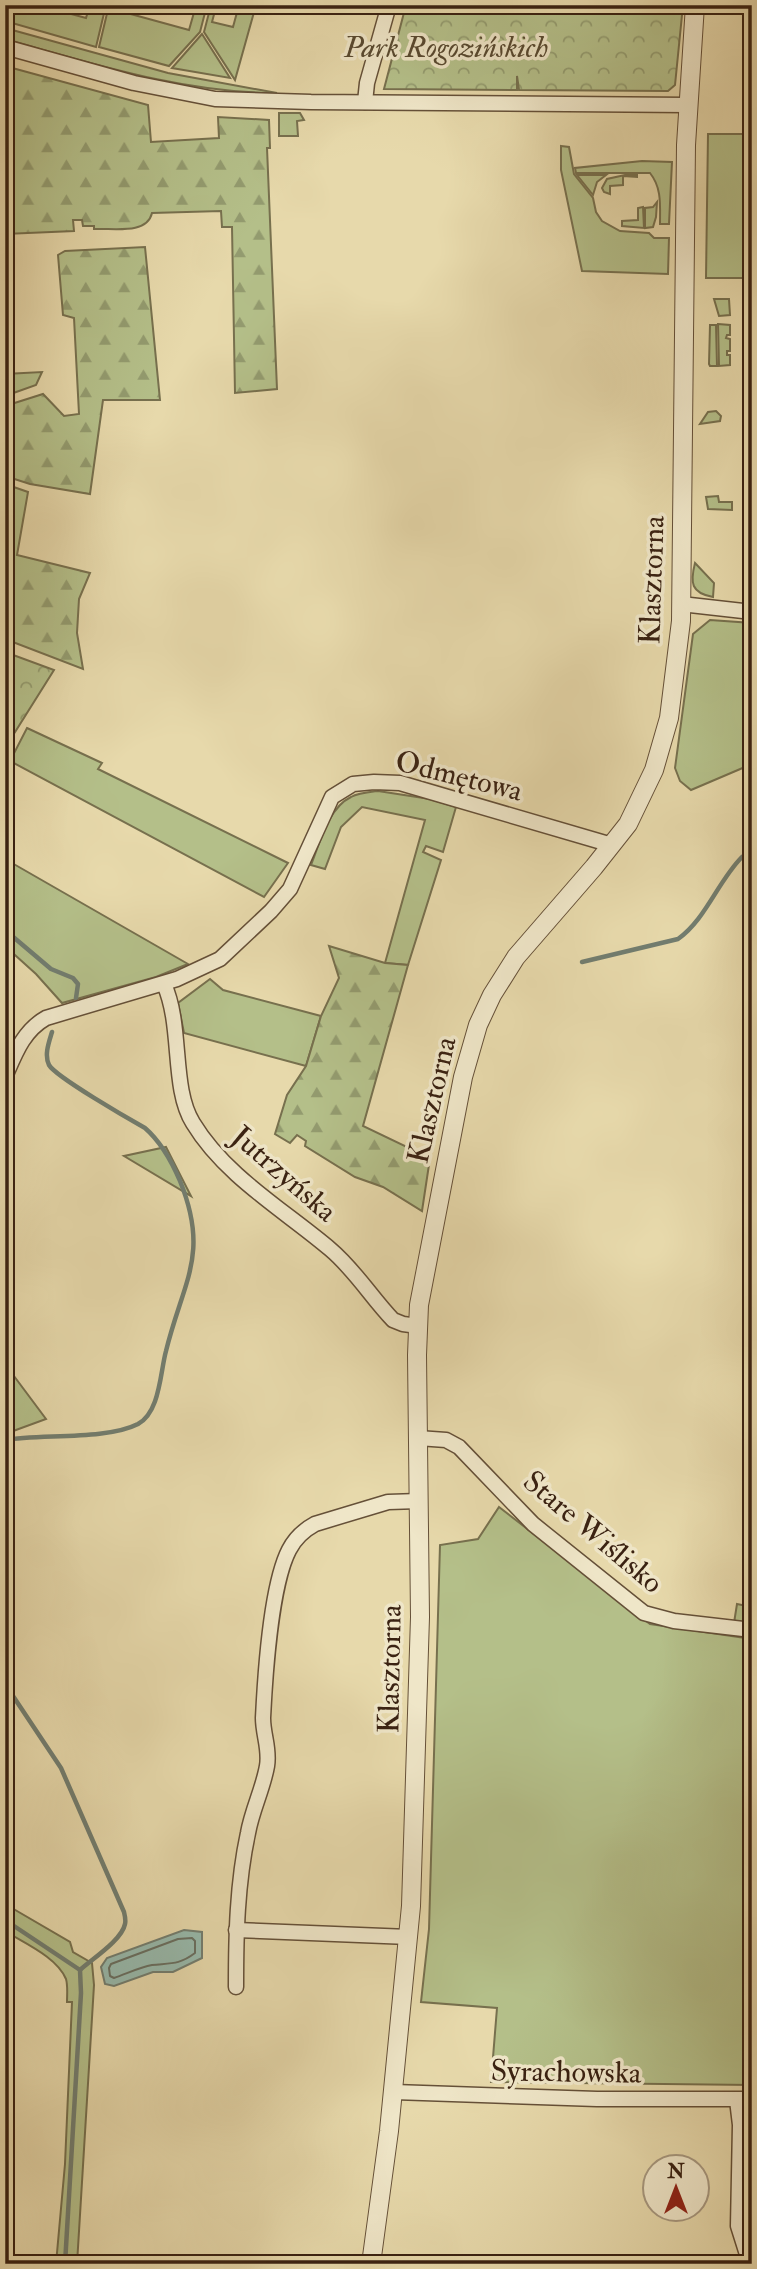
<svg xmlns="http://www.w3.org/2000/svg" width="757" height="2269" viewBox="0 0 757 2269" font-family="'IM FELL Double Pica',serif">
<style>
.green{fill:#b4bf89;stroke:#77704e;stroke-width:2}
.forest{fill:url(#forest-firs);stroke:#77704e;stroke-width:2}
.park{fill:url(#park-crowns);stroke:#77704e;stroke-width:2}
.water{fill:#97baad;stroke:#727d6f;stroke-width:2}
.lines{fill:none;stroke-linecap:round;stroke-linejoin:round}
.shore{stroke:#686e60;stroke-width:2}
.stream{stroke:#727d6f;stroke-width:4.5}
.minor-casing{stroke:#655038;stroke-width:17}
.tertiary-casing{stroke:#655038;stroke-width:20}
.minor{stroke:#efe6c8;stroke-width:14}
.tertiary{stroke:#efe6c8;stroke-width:18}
.labels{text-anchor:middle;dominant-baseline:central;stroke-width:7;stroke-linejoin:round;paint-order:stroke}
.park-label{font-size:30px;font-style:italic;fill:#584930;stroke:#efe6c8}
.street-label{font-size:30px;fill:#3a2212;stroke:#efe6c8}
</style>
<defs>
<pattern id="forest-firs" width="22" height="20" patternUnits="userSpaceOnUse" patternTransform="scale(1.75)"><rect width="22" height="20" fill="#b4bf89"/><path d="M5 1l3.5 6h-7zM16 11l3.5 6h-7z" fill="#939b6f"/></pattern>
<pattern id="park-crowns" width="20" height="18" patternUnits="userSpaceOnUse" patternTransform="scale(1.75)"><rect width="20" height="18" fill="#b4bf89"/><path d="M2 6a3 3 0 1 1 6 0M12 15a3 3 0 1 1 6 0" fill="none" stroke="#939b6f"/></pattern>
</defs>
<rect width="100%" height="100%" fill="#e7d9ab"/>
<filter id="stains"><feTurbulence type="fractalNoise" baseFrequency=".00286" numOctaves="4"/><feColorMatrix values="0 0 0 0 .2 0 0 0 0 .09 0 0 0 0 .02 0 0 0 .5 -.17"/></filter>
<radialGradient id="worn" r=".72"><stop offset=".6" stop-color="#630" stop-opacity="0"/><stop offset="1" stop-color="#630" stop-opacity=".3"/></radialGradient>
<!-- green -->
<g class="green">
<polygon points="5,5 38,5 86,18 90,5 106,5 96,47 5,21"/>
<polygon points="109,5 129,5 127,13 189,30 195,9 182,5 207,5 200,32 169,66 99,47"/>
<polygon points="211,5 216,7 212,22 233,27 239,5 256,5 235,80 204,32"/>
<path d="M5 28 168 73 277 93C183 93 95 64 5 39Z"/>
<polygon points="202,34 230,78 172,68"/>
<polygon points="279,113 300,113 304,120 297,121 298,136 279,136"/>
<polygon points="708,134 752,134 752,278 706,278"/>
<polygon points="561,146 569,147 574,174 593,198 596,212 602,221 620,231 649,233 654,238 669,238 668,274 582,271 561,170"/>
<path d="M642 161 672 162 669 224H660C660 205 662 188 650 173H576L575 168Z"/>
<polygon points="577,175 606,175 597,182 593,195"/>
<polygon points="625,175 637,175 637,177 623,176 623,185 610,186 610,194 604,192 602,188 607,179"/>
<polygon points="657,202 656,217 653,227 645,228 645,208 653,207"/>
<polygon points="643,207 644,228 622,226 622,221 638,220 638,208"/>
<polygon points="714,299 729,299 730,315 719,316"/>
<polygon points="718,324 730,325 730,335 727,335 726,338 730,339 730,351 727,351 727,355 730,355 730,365 719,366"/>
<polygon points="710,325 716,325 717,366 710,366 709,364"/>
<rect x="745" y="338" width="7" height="33"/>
<polygon points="42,372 36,385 5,396 5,374"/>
<polygon points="716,411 721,416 720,421 700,424 708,412"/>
<polygon points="718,496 719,502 732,502 732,510 708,509 706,497"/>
<path d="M695 563 714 583 713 597C691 593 690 583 695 563Z"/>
<polygon points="710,620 752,623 752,764 691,790 680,781 675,768 693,634"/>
<polygon points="27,728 102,763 98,769 288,863 264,897 10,761"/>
<path d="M378 791 430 799 456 807 443 852 426 846 423 852 441 860 408 965 385 963 425 820 362 807 341 827 325 869 311 865C320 843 328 808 351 797 358 793 370 792 378 791Z"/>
<polygon points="5,859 188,964 156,977 62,1003 36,974 5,946"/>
<polygon points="210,979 223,990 321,1016 306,1066 184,1033 178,1003"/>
<polygon points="166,1147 191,1196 124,1156"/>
<polygon points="5,1364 46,1419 5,1434"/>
<polygon points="499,1507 650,1624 752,1639 752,2085 491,2082 497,2008 421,2002 429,1929 440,1545 478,1539"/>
<polygon points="737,1604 752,1607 751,1625 734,1623"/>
<path d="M5 1904 70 1942 73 1952 92 1963 94 1985 77 2264H56L65 2164 72 2002H67C67 1995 68 1986 66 1979 57 1957 24 1943 5 1931Z"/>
</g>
<!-- forest -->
<g class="forest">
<path d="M5 66 148 105 151 142 219 138 218 117 269 120 270 148H267L277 389 235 393 232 227H222L221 211 152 213C147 235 113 228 94 229V226H83L82 220H73L74 231 5 234Z"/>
<polygon points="145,247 160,400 103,400 90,494 30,484 5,476 5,406 43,394 64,416 79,414 74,318 63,315 58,255 65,251"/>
<polygon points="5,484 28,492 17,555 90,573 79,599 77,633 83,669 5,639"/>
<polygon points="329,946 385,963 408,965 363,1126 430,1158 422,1211 383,1187 355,1177 305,1146 306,1141 297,1135 290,1143 275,1134 287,1095 306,1066 321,1016 339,978"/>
</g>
<!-- park -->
<g class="park">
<polygon points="406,5 683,5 675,85 668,91 519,90 517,76 517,90 384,89"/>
<polygon points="5,652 54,670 5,748"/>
</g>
<!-- water -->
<polygon class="water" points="184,1930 202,1932 202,1958 173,1972 153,1972 114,1986 105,1984 101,1967 107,1958"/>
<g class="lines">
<!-- shore -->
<path class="shore" d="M192 1938 195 1941V1953C179 1965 171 1963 152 1965 140 1967 126 1974 114 1978L110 1976 109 1968 111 1964 178 1939Z"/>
<!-- stream -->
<g class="stream">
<polyline points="5,930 51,969 73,978 78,984 76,998"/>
<path d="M582 962 678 939C706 919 718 881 742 857"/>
<path d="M5 1440C41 1434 107 1440 138 1424 160 1412 160 1373 166 1351 183 1281 210 1255 180 1181 172 1162 161 1142 145 1128 129 1119 56 1077 49 1065 44 1055 49 1042 52 1032"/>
<path d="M5 1684 61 1768 124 1912C125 1916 126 1920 125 1924 122 1940 92 1959 80 1970"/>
<polyline points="5,1920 80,1970 81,1993 65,2264"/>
</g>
<!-- minor casing -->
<g class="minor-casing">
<g id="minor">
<polyline points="5,47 134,83 215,99 311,102 687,105"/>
<polyline points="365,102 367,83 389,5"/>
<polyline points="681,604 752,612"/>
<path d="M164 984C183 1026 171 1088 193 1123 225 1176 284 1210 330 1249 355 1270 371 1297 393 1320L403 1324 418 1326"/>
<path d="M5 1077C15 1054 23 1031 46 1018L177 979 220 959 271 911 290 889 332 797 353 784 374 782 400 783 612 845"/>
<polyline points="418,1438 446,1440 459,1447 533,1524 644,1613 674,1621 752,1630"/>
<polyline points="236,1930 409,1937"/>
<path d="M236 1987C236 1935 237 1884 248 1833 252 1810 263 1789 267 1766 270 1749 263 1735 263 1718 265 1677 271 1585 289 1550 295 1538 304 1530 315 1524L388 1502 419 1501"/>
<polyline points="394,2092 597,2099 752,2099"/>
<polyline points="737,2100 740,2125 738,2226 750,2264"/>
</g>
</g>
<!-- tertiary casing -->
<g class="tertiary-casing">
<polyline id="tertiary" points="371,2264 389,2131 411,1906 420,1617 417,1355 419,1305 463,1077 478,1025 492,995 516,957 594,867 628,824 654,770 669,718 681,621 686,145 695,5"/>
</g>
<!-- minor -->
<use href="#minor" class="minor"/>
<!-- tertiary -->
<use href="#tertiary" class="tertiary"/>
</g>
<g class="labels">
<!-- park labels -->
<g class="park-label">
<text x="446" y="47">Park Rogozińskich</text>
</g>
<!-- street labels -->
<g class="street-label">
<text transform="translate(652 580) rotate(-88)">Klasztorna</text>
<text transform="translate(459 776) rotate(14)">Odmętowa</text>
<text transform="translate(432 1100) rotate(-77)">Klasztorna</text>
<text transform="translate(284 1174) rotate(41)">Jutrzyńska</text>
<text transform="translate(593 1532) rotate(40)">Stare Wiślisko</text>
<text transform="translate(390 1669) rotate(-89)">Klasztorna</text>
<text transform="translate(566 2072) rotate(1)">Syrachowska</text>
</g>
</g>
<!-- margin -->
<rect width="757" height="2269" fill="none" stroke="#e7d9ab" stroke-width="28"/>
<rect x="7" y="7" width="743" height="2255" fill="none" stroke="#3a2212" stroke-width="3.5"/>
<rect x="14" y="14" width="729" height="2241" fill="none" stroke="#3a2212" stroke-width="2"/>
<!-- north arrow -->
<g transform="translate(676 2188)"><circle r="33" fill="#efe6c8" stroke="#a7987f" stroke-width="2"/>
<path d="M0-5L12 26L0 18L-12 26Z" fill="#8f2418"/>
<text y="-10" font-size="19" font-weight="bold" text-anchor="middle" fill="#3a2212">N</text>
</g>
<rect width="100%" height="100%" filter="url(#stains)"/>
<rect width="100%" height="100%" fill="url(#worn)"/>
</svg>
